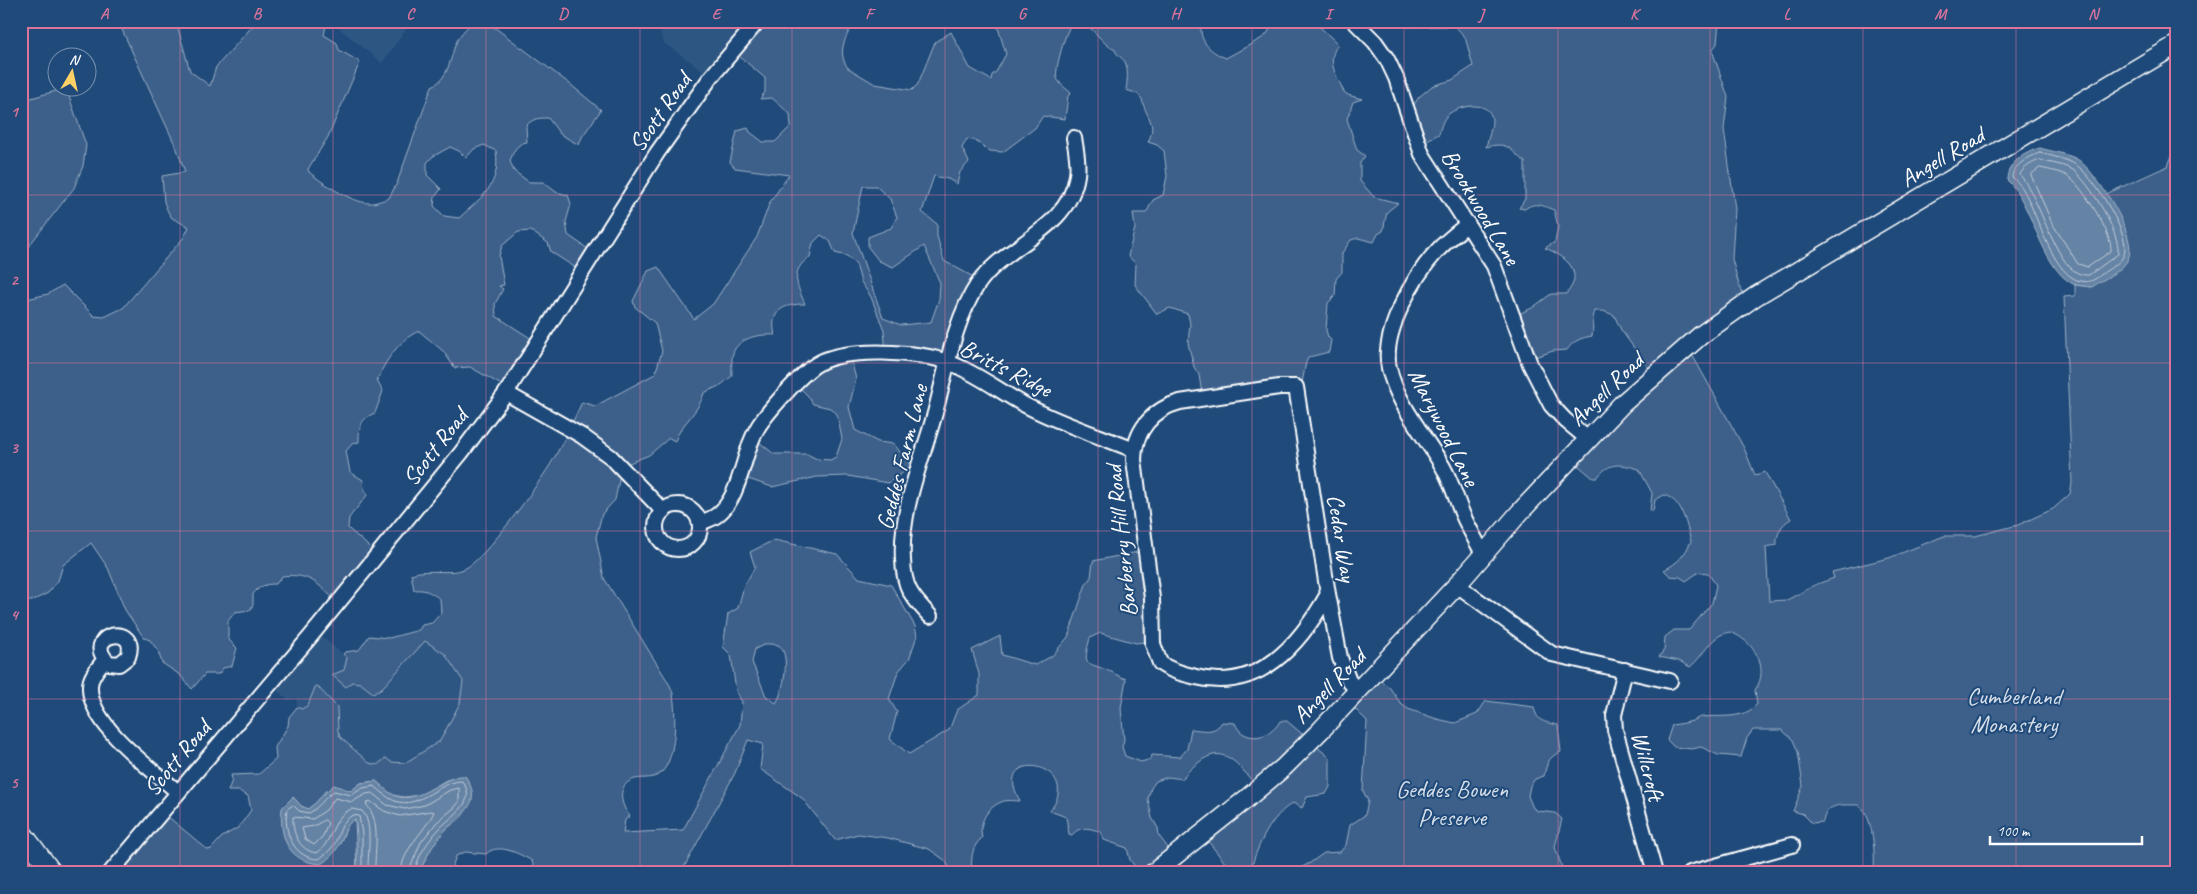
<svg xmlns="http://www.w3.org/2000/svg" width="2197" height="894" viewBox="0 0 2197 894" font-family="Caveat,sans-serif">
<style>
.built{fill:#2e5683}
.green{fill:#3c618b;stroke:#9eb0c5;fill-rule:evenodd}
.water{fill:#6583a4;stroke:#a3b5c8}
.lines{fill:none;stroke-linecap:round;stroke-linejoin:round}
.shore{stroke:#c1cddb;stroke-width:1}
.minor-casing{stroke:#fff;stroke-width:18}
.major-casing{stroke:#fff;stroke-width:21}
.minor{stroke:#1f4a7a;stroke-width:14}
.major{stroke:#1f4a7a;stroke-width:18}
.grid{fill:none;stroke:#da749d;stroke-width:1;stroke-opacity:0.55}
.labels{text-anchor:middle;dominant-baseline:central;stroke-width:4;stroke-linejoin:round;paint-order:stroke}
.street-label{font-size:24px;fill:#fff;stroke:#1f4a7a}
.park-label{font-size:24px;fill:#d8dfe8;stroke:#1f4a7a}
.neatline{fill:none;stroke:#da749d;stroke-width:2}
.grid-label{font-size:16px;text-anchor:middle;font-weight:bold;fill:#da749d}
</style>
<rect width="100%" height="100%" fill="#1f4a7a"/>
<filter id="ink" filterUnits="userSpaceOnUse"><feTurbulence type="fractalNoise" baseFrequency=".02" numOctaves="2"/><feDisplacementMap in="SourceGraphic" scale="10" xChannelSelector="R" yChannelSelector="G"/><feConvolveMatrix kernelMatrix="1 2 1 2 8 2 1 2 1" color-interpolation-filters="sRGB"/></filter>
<g filter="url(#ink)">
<!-- built -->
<g class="built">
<polygon points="330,21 412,21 382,63"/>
<polygon points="659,21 756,21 711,76 664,43 658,27"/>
<polygon points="314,630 347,658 344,670 352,682 360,683 373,693 382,688 424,641 445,654 463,681 460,703 440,741 405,763 391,762 377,765 369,763 340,737 338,731 337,707 317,686 308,705 301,709 297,707 296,698 288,700 272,686"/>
</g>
<!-- green -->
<g class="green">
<path d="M118 21H176L190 71 210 86 216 67 257 21H327L324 35 337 43 339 50 360 62 328 137 308 169 309 172C322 183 355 205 373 203 378 202 384 200 389 198L397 183 432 86C451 78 450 52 459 37 463 31 469 26 473 21L472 25 477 21 490 24 570 84 601 110 582 137 579 145 560 134 548 118C539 118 533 118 526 126L527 142C517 143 513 152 510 161L514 171 529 182H543L556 192 568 195 571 204 566 222 568 235 591 251 579 270 551 252 548 243 531 231 518 232 502 246 499 256 504 285 499 286 503 289 495 304 496 316 535 341 505 387 470 367 455 368 443 351 419 331C400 339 384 362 377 381L383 391 375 413C360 419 359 427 359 442L353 443 346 451 350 472 363 480 364 489 368 494 349 518 348 528 376 553 337 602C318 584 310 573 282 576L276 584C265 584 260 586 253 594V605L250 610 235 612 228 621V639L237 648 232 666 223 668 219 674H205L192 689 180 675 162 663 158 651 150 640 144 638 125 610 108 568 91 543 63 565 58 581 48 593 32 601H21V296L23 300 48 294 63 285 94 316 104 317 123 308 184 237 189 227 172 218 168 212 164 202 162 176 185 172 177 149ZM484 145 496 151C501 185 482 197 459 218L444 216 434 206 435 197 441 189 427 175V163L432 157 450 147 459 151 466 158 474 149Z"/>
<path d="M756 21H855C846 36 836 52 848 68L875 84 912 90 918 84 935 42 951 32 970 68 991 80 992 75 996 72 1006 54 996 21H1202C1197 40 1210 52 1226 58L1264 37 1269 31V23L1284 26 1297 24 1320 27 1338 44C1326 62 1336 74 1344 92L1348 95 1362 99 1353 102 1347 119 1357 150 1365 156 1360 163V181L1374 197 1398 203 1387 212 1383 231 1378 234 1374 242 1358 238 1351 240 1342 253V272L1336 279 1335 296 1328 303 1326 330 1328 337 1331 340 1329 352 1309 357 1306 362 1300 394 1292 392 1203 400 1199 375 1194 367 1188 343 1190 324 1188 314 1170 308 1157 314 1135 285 1136 264 1128 256 1135 228 1133 213H1146L1153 200 1163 195 1167 176 1164 151 1157 145 1148 142C1158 122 1145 117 1142 99L1136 93 1126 90C1127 82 1129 71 1125 62 1122 57 1117 56 1115 50 1100 43 1094 26 1078 21 1075 23 1073 24 1071 25 1066 30 1054 71 1057 78 1059 84 1067 89 1071 93L1068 96 1065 119 1043 116 1035 128 1003 152 990 151 974 140 967 139 962 148 969 162 960 172 957 184 948 179 934 176 922 212 937 224V236L944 261 979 280 949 363 886 355 884 330 871 297 861 282 856 264 847 256 835 253 830 241 821 235 813 243 810 257C789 271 797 285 805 304 784 304 769 310 775 335 760 334 739 337 733 353 731 359 732 369 732 376L721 385 704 393C698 414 682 422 675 441L669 438 649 455 622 466 615 500 602 514 596 537 604 578 665 677C668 682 672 688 673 694 676 715 677 758 661 773 652 780 645 777 635 779 616 784 620 805 630 816L625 820 623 833 683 830 740 725 742 702 736 691 731 655 723 647 728 614 738 608 744 586 755 567 750 552 774 540 837 554 859 578 891 585 915 626 917 636 909 659 898 672 889 699 897 712 890 739 909 754 949 730 957 710 979 695V674L972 650 1000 636 1002 655 1035 665 1052 656 1068 637 1086 584 1091 577 1093 561 1143 551 1152 641 1136 643 1100 633 1090 638C1082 668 1086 661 1109 671 1115 673 1119 677 1126 679L1121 708 1124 740 1122 747 1125 756 1141 762 1151 759 1152 755 1180 757 1187 749 1191 729C1204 730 1214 734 1222 722L1235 723C1243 744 1271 739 1280 721H1287L1330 758V787L1326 794 1307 797 1302 808 1293 803C1271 816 1258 845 1251 868L1254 873H1233L1204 836 1257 787C1242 770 1227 743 1202 760 1194 766 1188 770 1183 779L1168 777 1156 781 1151 788 1148 799 1152 818 1158 828 1159 836 1175 857 1164 873H1140L1130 860 1127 848 1104 840 1101 832C1089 828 1081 825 1072 835L1069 834 1066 817 1050 811C1083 768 1007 749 1014 786 1015 791 1018 797 1020 801 1016 801 1009 800 1004 801 988 806 978 822 982 838 971 847 971 859 972 873H951L946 861 929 849 888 838 858 834 835 840 802 798 760 769 763 744 748 740 735 773 681 873H561L556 869H540L537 873H532L534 868 532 861C520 854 498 842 486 854L465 852 456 856 451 870 443 873H419C426 858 432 845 442 833 448 826 458 822 463 815 472 802 474 789 465 776L446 780 421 795 404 797 392 795 376 781 361 783 351 791H325L318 802 308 809 301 806 293 797 282 808 340 844 348 823 355 819 357 873H119L166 815 208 850 211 849 222 837 239 827 251 810 248 796 239 791H228L232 780 231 775 259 774 276 759 275 747 288 726 289 717 297 707 302 709 308 705 316 685 337 707 338 731 340 737 369 763 377 765 386 758 391 762 405 763 440 741 460 703 463 681 445 654 425 641 382 688 373 693 360 683 352 682 346 687 332 675 344 670 347 658 343 654 345 652 359 650 369 636 389 638 419 630 422 625 432 623 441 613 440 599C430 592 426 589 414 590L411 574C428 568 451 575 464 569 485 560 540 482 553 460 564 441 573 421 582 402L595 406 655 374 662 351 655 323 635 307 633 301 648 271 658 267 694 319 713 304 757 237 770 202 789 175 735 168 730 162 737 131 748 128 750 132 763 142H775L791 126 790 114 772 98 760 99 765 92V78L733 51ZM863 186H876L890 199 897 217 891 228 868 237V247L879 261 893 267 924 246 940 283 939 299 931 322 901 325 883 318 853 233ZM766 644C769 644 775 644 778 645 792 652 783 694 776 703L766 696 752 662 755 649Z"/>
<path d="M1406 21H1719L1717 44 1712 50 1728 97 1724 129 1735 209 1732 259 1739 285 1749 304 1689 349 1744 448 1755 475 1765 472 1791 519C1781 524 1776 535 1777 545L1766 547 1769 601 1787 600 1817 584 1834 578 1832 572 1889 558 1944 536H1975L2018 525 2053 509 2070 494 2072 483 2064 297 2075 296V285L2092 287 2106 194 2168 166 2176 145V192L2173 194 2176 206V873H1874C1875 854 1874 817 1859 805 1843 805 1826 802 1823 822L1812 823 1803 814 1793 811 1803 786 1798 752 1793 740 1782 730H1753L1747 738 1741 757 1718 755 1701 747 1692 749 1674 747 1667 740 1672 725C1679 724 1686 723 1692 721 1696 720 1698 717 1702 717 1721 715 1744 720 1757 704L1755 690C1771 668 1753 640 1730 632 1710 635 1705 655 1690 667L1679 661 1659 657 1664 650 1665 637 1674 630H1689L1712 603 1716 585 1708 573 1699 572 1686 581 1680 577 1670 576 1664 570C1678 563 1685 555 1691 541 1686 524 1683 501 1664 495L1655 500 1653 511H1650L1652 493 1639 469C1621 464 1609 461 1597 478H1593L1573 461 1655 377 1621 330 1614 315 1603 311H1595C1591 321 1594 327 1592 336 1581 338 1574 340 1567 350L1553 351 1532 358 1512 317 1532 308 1551 294H1566C1586 272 1565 256 1545 248L1555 242 1558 226 1554 210C1543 206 1535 201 1525 209L1519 208 1525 199V162C1509 150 1510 141 1486 147 1488 139 1492 128 1492 120 1491 100 1461 105 1450 113 1443 118 1441 126 1439 134L1415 146 1402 122 1419 97 1432 86 1452 80 1473 66 1465 37 1455 26 1407 27Z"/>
<polygon points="66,88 86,145 83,166 74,188 21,256 21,101"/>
<polygon points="851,360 856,379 849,407 855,430 878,442 894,444 910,465 908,469 888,483 848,476 817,477 772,487 739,476 748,449 759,442 774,454 807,454 817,459 830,460 836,457 842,439 837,414 830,408 813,404 808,396 798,386 813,369"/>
<path d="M1374 675 1390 688 1401 704 1408 709 1437 719 1455 723 1477 714 1486 701 1534 707C1537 722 1544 722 1558 725L1561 752C1548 757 1547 763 1544 776L1535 779 1530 786 1528 796 1533 808 1538 811 1555 813 1562 819 1555 847 1564 873H1290L1310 863 1324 853 1340 852 1346 845 1350 825 1365 815 1368 801 1363 791 1367 721 1347 701Z"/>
</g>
<!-- water -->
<g class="water">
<path d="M2040 148C2050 151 2073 155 2080 161 2098 176 2139 236 2128 259 2123 271 2103 279 2092 287 2086 286 2078 286 2073 284 2041 268 2032 202 2007 180 2007 163 2025 152 2040 148Z"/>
<path d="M459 776H465C486 806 458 814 443 833 432 845 426 858 419 873H357V834L355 819C344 825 345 836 338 847 334 854 328 859 321 864 288 862 279 837 282 808L293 797 301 806 308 809C318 802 324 792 334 785L351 791 361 783 376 781C381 785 386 791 392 794 413 807 438 781 459 776Z"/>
</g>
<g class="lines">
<!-- shore -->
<g class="shore">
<path d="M2040 153C2051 156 2067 159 2076 165 2092 175 2127 230 2125 249 2124 261 2115 265 2106 271 2102 274 2095 280 2090 281 2053 289 2037 206 2020 185 2018 182 2015 180 2012 177 2013 165 2030 156 2040 153Z"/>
<path d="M2040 160C2050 163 2065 165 2073 170 2090 183 2121 234 2118 254L2089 275C2086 275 2081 275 2078 273 2055 264 2038 194 2020 175 2022 168 2033 162 2040 160Z"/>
<path d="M2040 168C2049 170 2063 172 2070 178 2083 188 2113 234 2111 251L2088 267 2078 264 2052 223 2031 175Z"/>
<polygon points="325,820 328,823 323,836 314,845 305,839 302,828 314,826"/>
<path d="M362 873V834L359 816 353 815C341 821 341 830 336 841 332 849 326 854 319 859 294 859 283 832 287 809L293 805 299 811 309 813C320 807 324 798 334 791L351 795 363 788 374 786C379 789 384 795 389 798 416 815 437 781 462 781 479 802 451 816 440 828 429 840 416 857 415 873"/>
<path d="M368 873C367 857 374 823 362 811L352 809C331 816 334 841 317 853 299 851 292 832 293 817L313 819 326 810 335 798 352 802 366 794 372 793 387 805 405 809 425 805 450 790 459 788V802L454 808 437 822 421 842 408 873"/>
<path d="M375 873C374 851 382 822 366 804L370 801 384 811 400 816 431 811 434 812C425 832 402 848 401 873"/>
</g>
<!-- minor casing -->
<g class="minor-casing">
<g id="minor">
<polyline points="1354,21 1375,42 1387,59 1396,78 1422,154 1494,266 1530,364 1551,405 1565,420 1588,439"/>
<path d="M1468 224C1458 232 1446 241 1437 251 1414 276 1381 333 1389 368 1397 404 1425 436 1443 467 1451 481 1456 498 1462 513 1468 527 1476 540 1483 554"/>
<polyline points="506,393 582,436 611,457 663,511"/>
<circle cx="678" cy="527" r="22"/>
<path d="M700 523C705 521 712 519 717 515 743 496 742 447 762 421 773 406 802 373 817 364 845 347 920 351 950 363 976 373 998 390 1023 404 1058 423 1097 435 1134 450"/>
<polyline points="1457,585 1552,654 1670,681"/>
<path d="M1328 594C1300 644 1259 693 1196 677 1184 674 1170 671 1160 663L1153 644 1152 598 1134 460C1134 431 1153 409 1180 402L1279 387H1296L1328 594 1340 658 1349 681 1358 691"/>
<path d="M930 616C911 596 904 588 903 560 900 509 922 461 935 413 946 372 954 320 978 284 1006 243 1069 231 1077 175 1079 163 1076 150 1074 138"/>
<path d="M105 659C85 633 140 623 128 657L119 664 109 663 105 659C99 667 90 676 90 686 88 724 151 769 178 792"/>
<polyline points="1625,670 1614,715 1615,730 1655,873"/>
<polyline points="110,873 310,637 461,453 506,393 657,153 711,77 758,21"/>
<polyline points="1690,873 1792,845"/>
</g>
</g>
<!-- major casing -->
<g class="major-casing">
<g id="major">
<polyline points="21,831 53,873"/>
<polyline points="1153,873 1245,800 1284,767 1321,730 1457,585 1520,512 1622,404 1701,335 1756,296 2176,45"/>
</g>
</g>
<!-- minor -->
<use href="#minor" class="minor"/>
<!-- major -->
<use href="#major" class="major"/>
</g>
</g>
<!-- grid -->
<path class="grid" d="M180 21V873M333 21V873M486 21V873M640 21V873M792 21V873M945 21V873M1098 21V873M1252 21V873M1404 21V873M1558 21V873M1710 21V873M1863 21V873M2016 21V873M21 195H2176M21 363H2176M21 531H2176M21 699H2176"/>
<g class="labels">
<!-- street labels -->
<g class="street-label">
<text transform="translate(660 112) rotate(-55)">Scott Road</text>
<text transform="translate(1942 157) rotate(-31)">Angell Road</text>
<text transform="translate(1481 207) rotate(59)">Brookwood Lane</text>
<text transform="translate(1006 368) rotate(27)">Britts Ridge</text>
<text transform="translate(1606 389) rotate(-44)">Angell Road</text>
<text transform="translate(1444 427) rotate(63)">Marywood Lane</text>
<text transform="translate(435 447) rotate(-52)">Scott Road</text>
<text transform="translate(902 457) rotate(-76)">Geddes Farm Lane</text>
<text transform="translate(1342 538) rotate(81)">Cedar Way</text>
<text transform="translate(1121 541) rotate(-96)">Barberry Hill Road</text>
<text transform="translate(1329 686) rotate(-46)">Angell Road</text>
<text transform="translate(177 758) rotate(-50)">Scott Road</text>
<text transform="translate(1648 766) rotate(75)">Willcroft</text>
</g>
<!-- park labels -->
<g class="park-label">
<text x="2014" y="696">Cumberland<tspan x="2014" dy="28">Monastery</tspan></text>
<text x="1452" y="789">Geddes Bowen<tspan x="1452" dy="28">Preserve</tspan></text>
</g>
</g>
<!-- margin -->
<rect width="2197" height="894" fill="none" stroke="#1f4a7a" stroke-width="55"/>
<!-- north arrow -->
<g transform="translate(72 72) rotate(9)"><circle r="24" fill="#1f4a7a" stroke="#7992af"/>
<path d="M0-4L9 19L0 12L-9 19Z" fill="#ffd166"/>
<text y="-8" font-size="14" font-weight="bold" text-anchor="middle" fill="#ffffff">N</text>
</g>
<!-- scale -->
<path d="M1990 836v8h152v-8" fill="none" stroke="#ffffff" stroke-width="2.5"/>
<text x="1997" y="836" font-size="15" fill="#ffffff" stroke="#1f4a7a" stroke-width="4" paint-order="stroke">100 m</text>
<rect x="28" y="28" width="2142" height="838" class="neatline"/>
<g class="grid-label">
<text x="104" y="19">A</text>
<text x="257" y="19">B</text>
<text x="410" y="19">C</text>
<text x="563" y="19">D</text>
<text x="716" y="19">E</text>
<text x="869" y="19">F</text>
<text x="1022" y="19">G</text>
<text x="1175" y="19">H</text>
<text x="1328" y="19">I</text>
<text x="1481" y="19">J</text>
<text x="1634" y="19">K</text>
<text x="1787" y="19">L</text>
<text x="1940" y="19">M</text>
<text x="2093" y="19">N</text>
<text x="14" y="117">1</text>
<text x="14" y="285">2</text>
<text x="14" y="453">3</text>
<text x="14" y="620">4</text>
<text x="14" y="788">5</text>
</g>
</svg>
